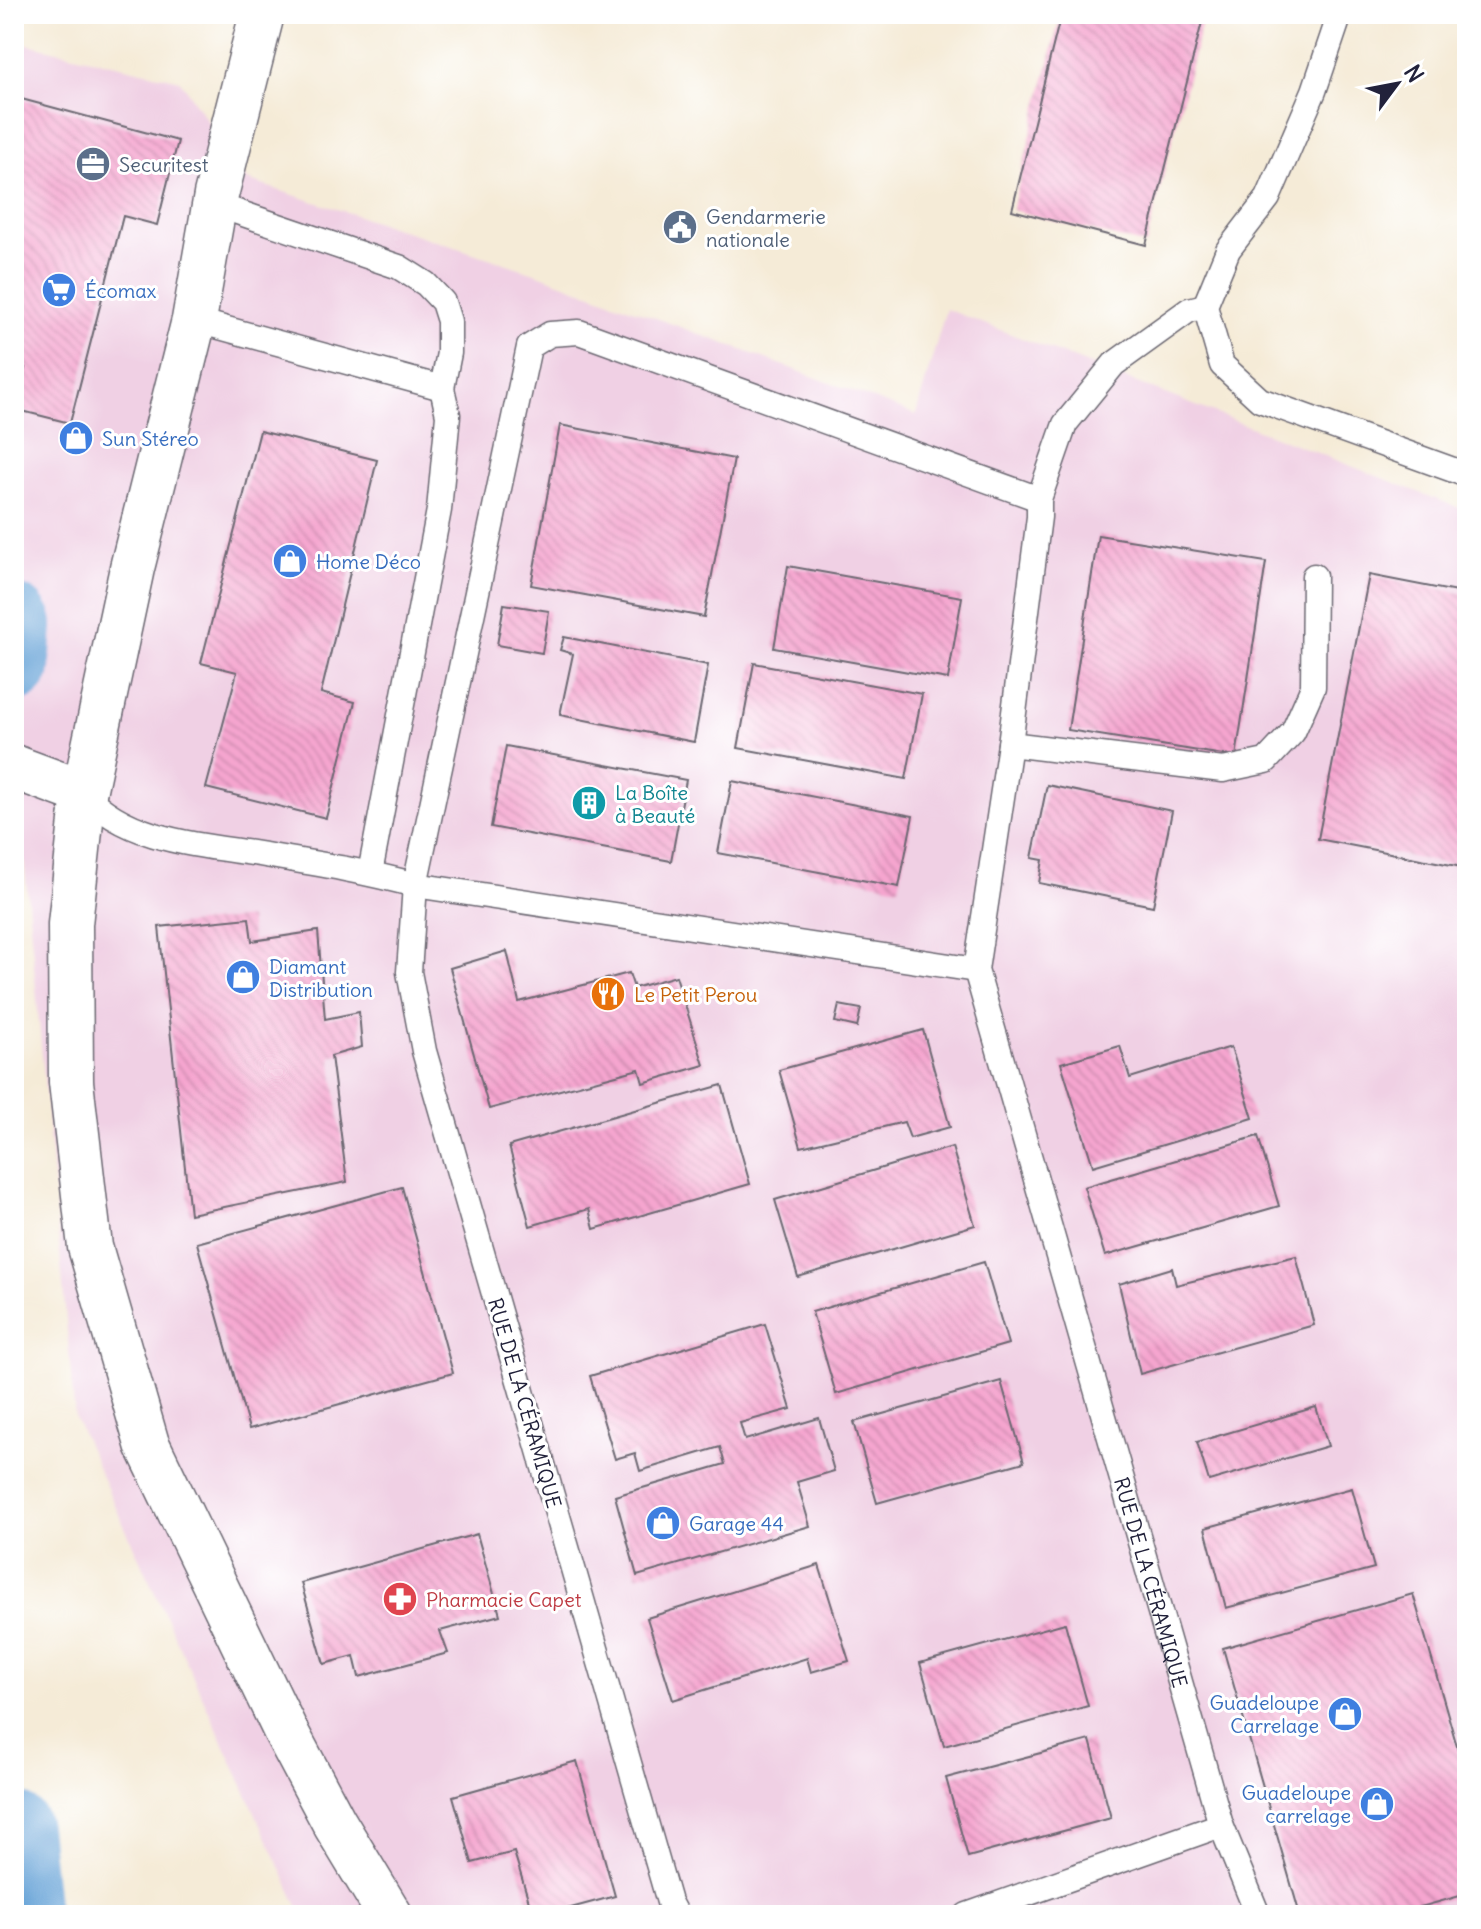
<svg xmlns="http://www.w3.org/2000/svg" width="1481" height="1929" viewBox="0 0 1481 1929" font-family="Delius,sans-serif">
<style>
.built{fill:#f0d0e4}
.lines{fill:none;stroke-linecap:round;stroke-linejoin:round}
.river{stroke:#66a3d7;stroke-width:72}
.building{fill:url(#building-back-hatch)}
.service-casing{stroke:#6c6872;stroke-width:27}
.minor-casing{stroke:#6c6872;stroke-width:47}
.tertiary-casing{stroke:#6c6872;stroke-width:47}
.service{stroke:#fff;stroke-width:24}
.minor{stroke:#fff;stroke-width:44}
.tertiary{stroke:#fff;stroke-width:44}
.labels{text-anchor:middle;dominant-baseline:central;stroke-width:6;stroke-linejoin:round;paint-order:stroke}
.service-label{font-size:20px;fill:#4e5e75;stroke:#fff;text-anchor:start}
.shop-label{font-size:20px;fill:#366cbe;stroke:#fff;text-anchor:start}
.culture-label{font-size:20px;fill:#0d838f;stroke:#fff;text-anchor:start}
.food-label{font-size:20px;fill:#c56008;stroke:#fff;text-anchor:start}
.street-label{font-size:20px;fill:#22223b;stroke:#fff}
.health-label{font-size:20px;fill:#be3a42;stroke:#fff;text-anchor:start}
</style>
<defs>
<pattern id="building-back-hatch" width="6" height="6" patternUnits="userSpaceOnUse" patternTransform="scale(2)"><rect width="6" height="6" fill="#f5a5cf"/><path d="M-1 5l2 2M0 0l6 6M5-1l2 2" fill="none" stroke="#d28eb3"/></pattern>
</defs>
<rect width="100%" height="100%" fill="#fff"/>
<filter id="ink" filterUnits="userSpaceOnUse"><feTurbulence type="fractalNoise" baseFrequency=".0125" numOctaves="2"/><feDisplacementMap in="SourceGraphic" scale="16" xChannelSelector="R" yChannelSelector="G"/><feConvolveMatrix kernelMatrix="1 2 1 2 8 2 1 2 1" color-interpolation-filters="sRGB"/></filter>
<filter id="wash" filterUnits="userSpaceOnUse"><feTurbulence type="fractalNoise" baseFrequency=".006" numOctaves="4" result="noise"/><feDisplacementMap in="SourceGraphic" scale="32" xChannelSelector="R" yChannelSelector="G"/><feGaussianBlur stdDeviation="1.8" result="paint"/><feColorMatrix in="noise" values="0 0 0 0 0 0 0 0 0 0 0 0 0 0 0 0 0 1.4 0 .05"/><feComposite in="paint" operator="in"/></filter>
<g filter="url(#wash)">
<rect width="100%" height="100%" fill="#f5ebd7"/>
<!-- built -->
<polygon class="built" points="14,41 180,80 247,180 538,274 916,415 946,309 1467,511 1467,1915 302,1915 75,1418 22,835 14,831"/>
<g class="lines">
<!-- river -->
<g class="river">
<polyline points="14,620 17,625 14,667"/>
<polyline points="14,1828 23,1915"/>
</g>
</g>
<g id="blocks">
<!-- building -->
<g class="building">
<polygon points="1061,14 1204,14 1146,245 1012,210"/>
<polygon points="14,97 178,141 157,225 123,216 70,423 14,409 25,368 14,365"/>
<polygon points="560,425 734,459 704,617 531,585"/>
<polygon points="260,431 377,460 321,693 355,702 326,818 206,788 237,672 201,663"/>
<polygon points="1098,535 1266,562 1236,757 1068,730"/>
<polygon points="788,566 962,597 948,679 774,648"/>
<polygon points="1369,575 1467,594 1467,868 1318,839"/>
<polygon points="504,604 549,611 542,653 497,645"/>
<polygon points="564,637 708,665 694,742 560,715 573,654 560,650"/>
<polygon points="754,663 922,694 906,779 738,748"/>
<polygon points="506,746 686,780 671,861 491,827"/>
<polygon points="732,781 913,816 899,887 718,853"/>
<polygon points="1047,785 1172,811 1153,906 1039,883 1043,860 1032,858"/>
<polygon points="249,918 252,941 318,931 325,1019 359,1012 362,1047 331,1056 347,1182 190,1214 159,927"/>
<polygon points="507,951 519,1002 629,973 634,988 676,976 704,1065 643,1083 639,1069 489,1109 450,968"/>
<polygon points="839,1005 861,1009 857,1027 835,1022"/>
<polygon points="923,1030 950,1127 910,1138 904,1122 801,1147 779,1070"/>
<polygon points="1120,1046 1130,1078 1231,1047 1253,1118 1093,1166 1061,1063"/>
<polygon points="722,1085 750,1184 594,1229 589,1209 530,1226 509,1146"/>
<polygon points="1258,1136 1279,1206 1105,1256 1084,1187"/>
<polygon points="952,1147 975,1225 798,1277 775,1200"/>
<polygon points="402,1187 453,1373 249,1429 197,1243"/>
<polygon points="1296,1256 1314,1325 1140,1374 1119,1284 1172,1268 1176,1285"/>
<polygon points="984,1262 1008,1344 836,1394 812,1312"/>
<polygon points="765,1324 791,1409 740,1423 745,1440 819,1418 834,1471 797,1482 810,1526 637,1576 615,1496 725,1464 720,1447 640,1471 635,1453 615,1459 590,1376"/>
<polygon points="1001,1381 1024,1462 877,1503 854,1422"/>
<polygon points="1316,1407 1328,1446 1209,1481 1197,1442"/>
<polygon points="1352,1488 1374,1568 1226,1608 1205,1528"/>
<polygon points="477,1534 500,1615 440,1631 448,1653 359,1677 354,1656 324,1664 301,1583"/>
<polygon points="819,1565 849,1661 811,1672 807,1658 673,1700 647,1618"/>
<polygon points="1413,1594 1467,1781 1467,1894 1392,1915 1300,1915 1223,1648"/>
<polygon points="1065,1623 1088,1706 944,1746 920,1663"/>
<polygon points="1090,1740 1111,1818 968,1857 946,1778"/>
<polygon points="577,1761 615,1896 545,1915 533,1915 514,1852 472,1863 453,1796"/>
</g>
</g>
</g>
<g filter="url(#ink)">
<use href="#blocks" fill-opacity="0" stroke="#6c6872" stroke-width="2"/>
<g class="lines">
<!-- service casing -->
<g class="service-casing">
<g id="service">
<polyline points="1340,14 1314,91 1268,198 1228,250 1205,306 1222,365 1260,400 1467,475"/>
<polyline points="214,204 399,267 426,284 443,302 449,321 449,353 442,388 448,415 439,510 370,873"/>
<path id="s1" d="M1205 306 1189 310 1114 364 1065 424 1039 499V517L1010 744 976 970 1221 1825 1258 1915"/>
<polyline points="194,320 442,388"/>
<polyline points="1010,744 1223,770 1266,761 1293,732 1313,687 1314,576"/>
<path d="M84 793C130 844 208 845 271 856 320 864 368 872 415 885L976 970"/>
<polyline points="676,1915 669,1902 424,1051 409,972 415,885 529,347 550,334 579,332 1039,499"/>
<polyline points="967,1915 1221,1825"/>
</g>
</g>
<!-- minor casing -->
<g class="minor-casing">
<polyline id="minor" points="14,767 84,793"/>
</g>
<!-- tertiary casing -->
<g class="tertiary-casing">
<polyline id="tertiary" points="262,14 216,195 194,320 132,568 84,793 70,924 71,1082 90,1247 147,1444 285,1730 335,1824 390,1915"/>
</g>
<!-- service -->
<use href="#service" class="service"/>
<!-- minor -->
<use href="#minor" class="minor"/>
<!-- tertiary -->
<use href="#tertiary" class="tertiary"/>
</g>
</g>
<!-- icons -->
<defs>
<g id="office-disc" transform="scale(1.8)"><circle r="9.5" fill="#5c6f8a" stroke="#fff"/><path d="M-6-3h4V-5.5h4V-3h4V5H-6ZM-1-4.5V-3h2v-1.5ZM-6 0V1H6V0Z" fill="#fff"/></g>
<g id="civic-disc" transform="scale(1.8)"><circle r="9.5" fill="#5c6f8a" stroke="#fff"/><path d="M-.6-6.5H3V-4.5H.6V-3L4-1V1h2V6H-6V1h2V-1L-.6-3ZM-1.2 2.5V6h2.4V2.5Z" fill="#fff"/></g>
<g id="supermarket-disc" transform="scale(1.8)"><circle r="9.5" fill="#3f7fe0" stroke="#fff"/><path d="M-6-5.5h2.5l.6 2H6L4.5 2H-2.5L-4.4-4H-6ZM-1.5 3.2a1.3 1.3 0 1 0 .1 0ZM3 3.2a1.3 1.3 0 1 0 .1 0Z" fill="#fff"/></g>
<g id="shop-disc" transform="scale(1.8)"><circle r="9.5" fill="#3f7fe0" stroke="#fff"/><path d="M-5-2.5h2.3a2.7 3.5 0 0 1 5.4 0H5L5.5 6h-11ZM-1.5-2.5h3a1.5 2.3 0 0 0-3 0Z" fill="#fff"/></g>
<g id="building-disc" transform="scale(1.8)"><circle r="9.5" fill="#0f9aa8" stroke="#fff"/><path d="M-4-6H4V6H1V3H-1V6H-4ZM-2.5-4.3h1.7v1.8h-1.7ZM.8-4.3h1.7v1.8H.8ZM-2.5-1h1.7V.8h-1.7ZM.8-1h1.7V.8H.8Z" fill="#fff"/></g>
<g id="restaurant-disc" transform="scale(1.8)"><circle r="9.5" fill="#e8710a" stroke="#fff"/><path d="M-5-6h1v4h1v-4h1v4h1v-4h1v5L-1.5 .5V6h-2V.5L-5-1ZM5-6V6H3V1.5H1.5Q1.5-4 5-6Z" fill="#fff"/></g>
<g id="pharmacy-disc" transform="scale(1.8)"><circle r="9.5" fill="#e0444e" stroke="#fff"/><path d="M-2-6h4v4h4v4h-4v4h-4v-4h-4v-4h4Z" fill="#fff"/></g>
</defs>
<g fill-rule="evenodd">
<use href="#office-disc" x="93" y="164"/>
<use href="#civic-disc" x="680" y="227"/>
<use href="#supermarket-disc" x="59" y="290"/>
<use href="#shop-disc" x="76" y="438"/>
<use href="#shop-disc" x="290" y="561"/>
<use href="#building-disc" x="589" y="803"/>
<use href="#shop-disc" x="243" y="977"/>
<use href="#restaurant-disc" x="608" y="994"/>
<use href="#shop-disc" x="663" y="1523"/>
<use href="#pharmacy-disc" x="400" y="1599"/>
<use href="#shop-disc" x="1345" y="1714"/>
<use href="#shop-disc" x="1377" y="1804"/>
</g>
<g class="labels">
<!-- service labels -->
<g class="service-label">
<text x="119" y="164">Securitest</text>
<text x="706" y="216">Gendarmerie<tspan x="706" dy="23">nationale</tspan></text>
</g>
<!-- shop labels -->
<g class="shop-label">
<text x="85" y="290">Écomax</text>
<text x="102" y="438">Sun Stéreo</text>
<text x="316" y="561">Home Déco</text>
<text x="269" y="966">Diamant<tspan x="269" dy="23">Distribution</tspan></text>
<text x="689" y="1523">Garage 44</text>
<text x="1319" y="1702" text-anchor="end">Guadeloupe<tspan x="1319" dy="23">Carrelage</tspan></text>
<text x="1351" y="1792" text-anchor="end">Guadeloupe<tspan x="1351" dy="23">carrelage</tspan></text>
</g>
<!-- culture labels -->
<g class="culture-label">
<text x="615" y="792">La Boîte<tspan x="615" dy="23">à Beauté</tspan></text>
</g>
<!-- food labels -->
<g class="food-label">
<text x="634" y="994">Le Petit Perou</text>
</g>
<!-- street labels -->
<g class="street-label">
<text transform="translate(525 1403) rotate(74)">RUE DE LA CÉRAMIQUE</text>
<text stroke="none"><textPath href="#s1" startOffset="1378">RUE DE LA CÉRAMIQUE</textPath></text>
</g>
<!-- health labels -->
<g class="health-label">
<text x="426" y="1599">Pharmacie Capet</text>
</g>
</g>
<!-- margin -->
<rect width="1481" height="1929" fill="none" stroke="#fff" stroke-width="48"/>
<!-- north arrow -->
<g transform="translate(1397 84) rotate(58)" stroke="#ffffff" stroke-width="6" paint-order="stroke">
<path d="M0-6L14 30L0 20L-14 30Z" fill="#22223b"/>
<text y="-12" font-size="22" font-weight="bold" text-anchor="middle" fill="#22223b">N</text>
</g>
</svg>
